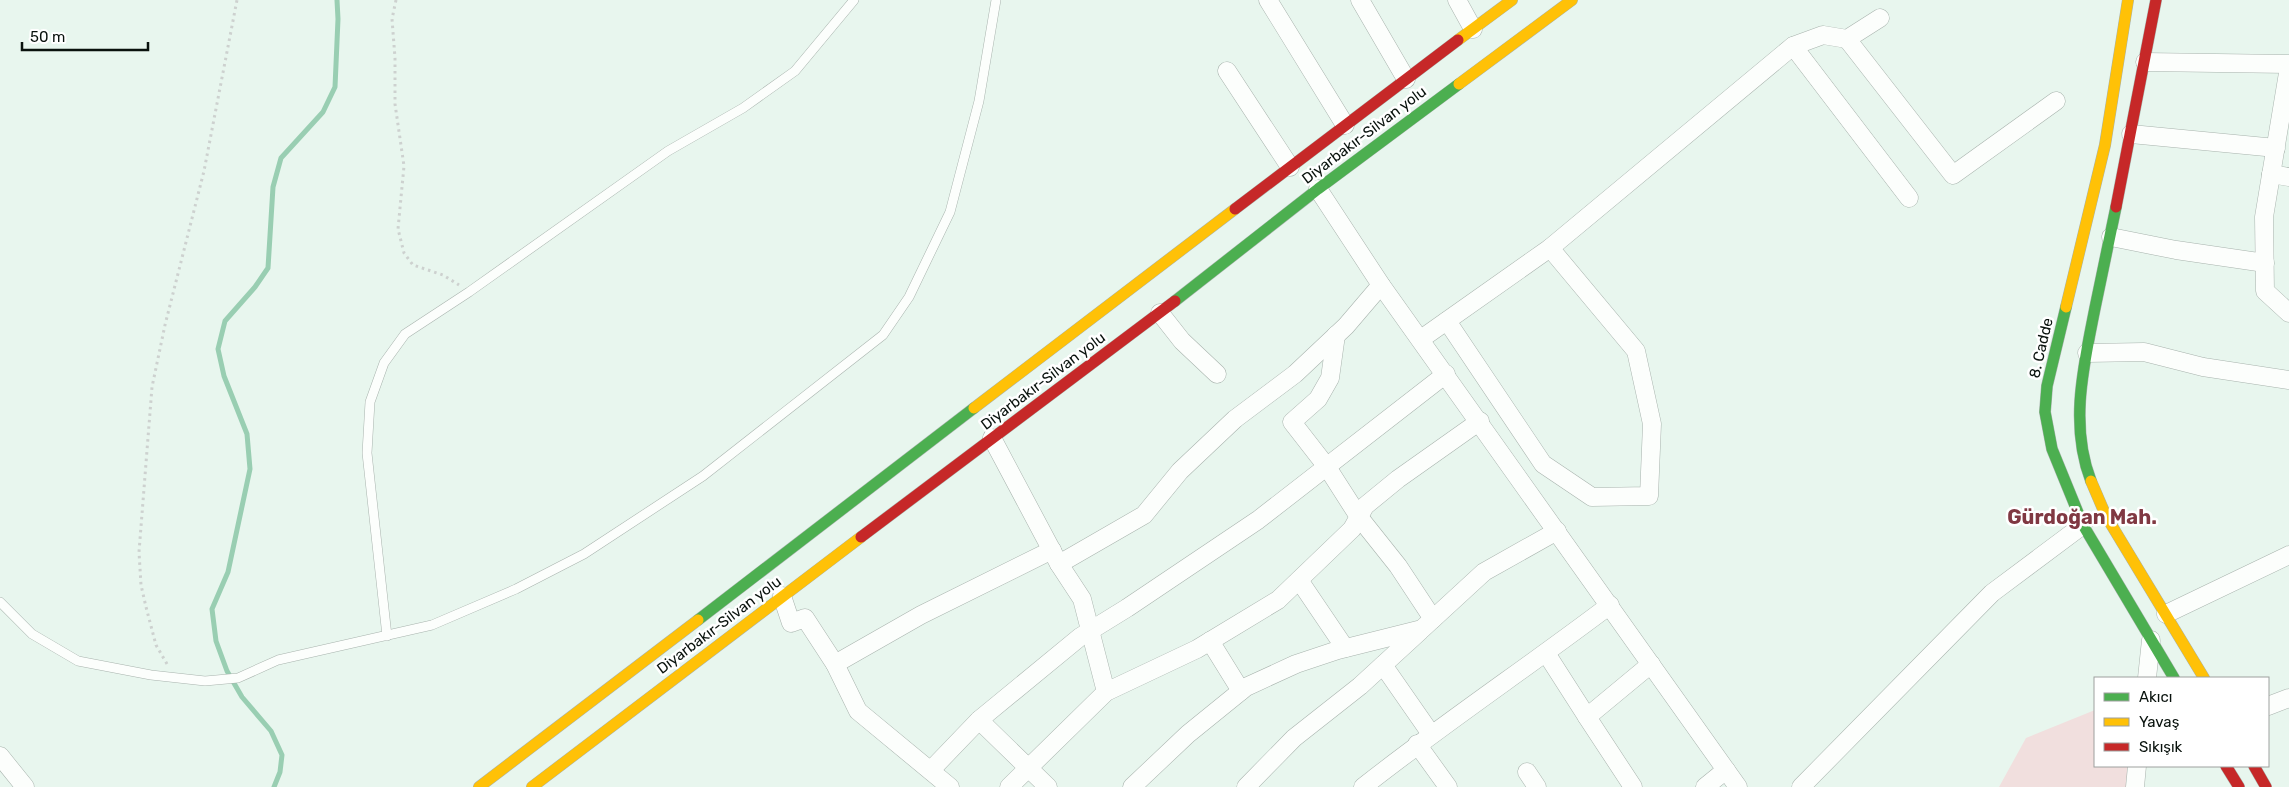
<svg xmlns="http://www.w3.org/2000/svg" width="2289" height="787" viewBox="0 0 2289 787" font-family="Rubik,sans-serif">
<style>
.green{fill:#f1dfde}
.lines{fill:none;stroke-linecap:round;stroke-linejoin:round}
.stream{stroke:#99ceb2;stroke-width:5}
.lane-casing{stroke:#a8b3ad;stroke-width:10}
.street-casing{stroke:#a8b3ad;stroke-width:19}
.fast-casing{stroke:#a8b3ad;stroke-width:12}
.slow-casing{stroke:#a8b3ad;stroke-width:12}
.jam-casing{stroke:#a8b3ad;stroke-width:12}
.path{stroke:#cdd1cf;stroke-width:3;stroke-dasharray:2.5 4;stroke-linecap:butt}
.lane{stroke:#fcfefc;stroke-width:9}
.street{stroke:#fcfefc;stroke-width:18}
.fast{stroke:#4caf50;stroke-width:11}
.slow{stroke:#ffc107;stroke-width:11}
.jam{stroke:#c62828;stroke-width:11}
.labels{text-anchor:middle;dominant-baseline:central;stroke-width:5;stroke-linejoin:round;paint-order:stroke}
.street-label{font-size:15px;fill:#09120d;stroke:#fff}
.district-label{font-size:20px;font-weight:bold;fill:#803842;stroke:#fff}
</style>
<rect width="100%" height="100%" fill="#e8f6ee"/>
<!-- green -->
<polygon class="green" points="2095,710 2095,766 2128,766 2126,787 1999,787 2026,738"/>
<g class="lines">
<!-- stream -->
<polyline class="stream" points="274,787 280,772 282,755 271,731 242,697 227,671 216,641 212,609 228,572 250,469 247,434 224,376 218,349 225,321 255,287 268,268 273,187 281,158 323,112 335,87 338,19 337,0"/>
<!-- lane casing -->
<g class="lane-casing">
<g id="lane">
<polyline points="0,602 32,634 78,661 151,675 205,681 238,678 278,660 432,625 516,589 584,554 703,476 883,335 909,297 950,212 979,101 996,0"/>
<polyline points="387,636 367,453 370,402 384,363 405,334 469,292 668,151 743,108 795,71 854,0"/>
</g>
</g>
<!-- street casing -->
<g class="street-casing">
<g id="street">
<polyline points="1268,0 1345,125"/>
<polyline points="1360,0 1406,79"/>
<polyline points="1457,0 1473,29"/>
<polyline points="1847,39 1953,175 2056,101"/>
<polyline points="1793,46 1909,198"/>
<polyline points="2145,62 2289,64"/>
<polyline points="2289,67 2264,217 2265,291 2289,313"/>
<polyline points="1227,71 1290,167"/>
<polyline points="2131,134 2276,148"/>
<polyline points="2271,174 2289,177"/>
<polyline points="1318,189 1381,285 1738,787"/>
<polyline points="2111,237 2176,250 2265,263"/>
<polyline points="1160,313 1182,341 1217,374"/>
<polyline points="1447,321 1543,464 1592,497 1649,496 1652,424 1636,351 1550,248"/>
<polyline points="1336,335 1330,378 1318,399 1292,422 1327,467 1359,517 1398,566 1433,619"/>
<polyline points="1421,339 1550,248 1793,46 1823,35 1847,39 1880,18"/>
<polyline points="2087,353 2144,352 2203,367 2289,380"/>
<polyline points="992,438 1059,564 1082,599 1106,692"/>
<polyline points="1059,564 1144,515 1180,471 1235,419 1295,374 1346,326 1381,285"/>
<polyline points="1299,580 1345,648"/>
<polyline points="782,596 791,623 805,618 835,664 858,711 950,787"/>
<polyline points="2166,614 2289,555"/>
<polyline points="1210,641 1241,691"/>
<polyline points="1546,653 1587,717"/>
<polyline points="835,664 921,615 1052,550"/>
<polyline points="1383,665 1431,734"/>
<polyline points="2147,678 2151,640"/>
<polyline points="2268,706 2289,698"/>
<polyline points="979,720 1048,787"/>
<polyline points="1417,744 1448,787"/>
<polyline points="0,756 25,787"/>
<polyline points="931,770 979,720 1080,637 1127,608 1258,520 1446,374"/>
<polyline points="1527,772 1537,787"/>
<polyline points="1009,787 1106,692 1197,649 1278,600 1352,529 1365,506 1398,479 1480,421"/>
<polyline points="1132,787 1188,734 1246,687 1296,664 1338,650 1422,629 1484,572 1557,531"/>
<polyline points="1246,787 1294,738 1360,686 1420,631"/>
<path d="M1363 787C1443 724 1528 667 1610 605"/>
<polyline points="1633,787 1587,717 1651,664"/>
<polyline points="1705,787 1726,770"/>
<polyline points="1801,787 1992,593 2083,525"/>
<polyline points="2135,787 2137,766"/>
</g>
</g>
<!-- fast casing -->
<g class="fast-casing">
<g id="fast">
<polyline points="1175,301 1318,189 1459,84"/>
<polyline points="2066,307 2047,386 2045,412 2052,449 2083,525 2174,678"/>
<path d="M2091 481C2069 425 2084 364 2095 308 2102 274 2109 240 2116 207"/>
<polyline points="698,620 974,408"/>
</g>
</g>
<!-- slow casing -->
<g class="slow-casing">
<g id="slow">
<polyline points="1458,40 1512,0"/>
<polyline points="1459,84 1572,0"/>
<polyline points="2066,307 2105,145 2128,0"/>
<polyline points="974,408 1235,209"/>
<polyline points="2091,481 2106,516 2204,678"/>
<polyline points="479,787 698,620"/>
<polyline points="532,787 861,537"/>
</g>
</g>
<!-- jam casing -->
<g class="jam-casing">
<g id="jam">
<polyline points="2116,207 2156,0"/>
<polyline points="1235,209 1458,40"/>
<polyline points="861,537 1175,301"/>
<polyline points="2226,766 2239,787"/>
<polyline points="2254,766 2266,787"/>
</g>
</g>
<!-- path -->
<g class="path">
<polyline points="396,0 392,19 395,58 395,104 404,166 398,229 404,253 413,265 443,275 459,285"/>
<polyline points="167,664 156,645 146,607 141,585 139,552 152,387 165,325 204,171 237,0"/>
</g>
<!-- lane -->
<use href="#lane" class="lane"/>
<!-- street -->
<use href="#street" class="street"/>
<!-- fast -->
<use href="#fast" class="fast"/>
<!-- slow -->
<use href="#slow" class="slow"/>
<!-- jam -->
<use href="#jam" class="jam"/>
</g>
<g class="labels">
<!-- street labels -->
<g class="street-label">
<text transform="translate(1364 135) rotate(-37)">Diyarbakır-Silvan yolu</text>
<text transform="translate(2041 348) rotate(-77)">8. Cadde</text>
<text transform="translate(1043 381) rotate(-37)">Diyarbakır-Silvan yolu</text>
<text transform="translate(719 625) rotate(-37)">Diyarbakır-Silvan yolu</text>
</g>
<!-- district labels -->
<g class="district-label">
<text x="2082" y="517">Gürdoğan Mah.</text>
</g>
</g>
<!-- legend -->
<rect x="2094" y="677" width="175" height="90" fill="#ffffff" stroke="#9da09e"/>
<rect x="2104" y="693" width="25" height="8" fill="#4caf50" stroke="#9da09e"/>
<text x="2139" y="702" font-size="15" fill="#09120d">Akıcı</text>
<rect x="2104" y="718" width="25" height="8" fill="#ffc107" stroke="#9da09e"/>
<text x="2139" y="727" font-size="15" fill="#09120d">Yavaş</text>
<rect x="2104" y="743" width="25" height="8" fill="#c62828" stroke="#9da09e"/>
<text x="2139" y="752" font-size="15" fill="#09120d">Sıkışık</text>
<!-- scale -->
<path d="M22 42v8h126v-8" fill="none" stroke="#09120d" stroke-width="2.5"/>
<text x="30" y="42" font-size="15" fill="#09120d" stroke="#ffffff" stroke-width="4" paint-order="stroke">50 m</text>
</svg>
